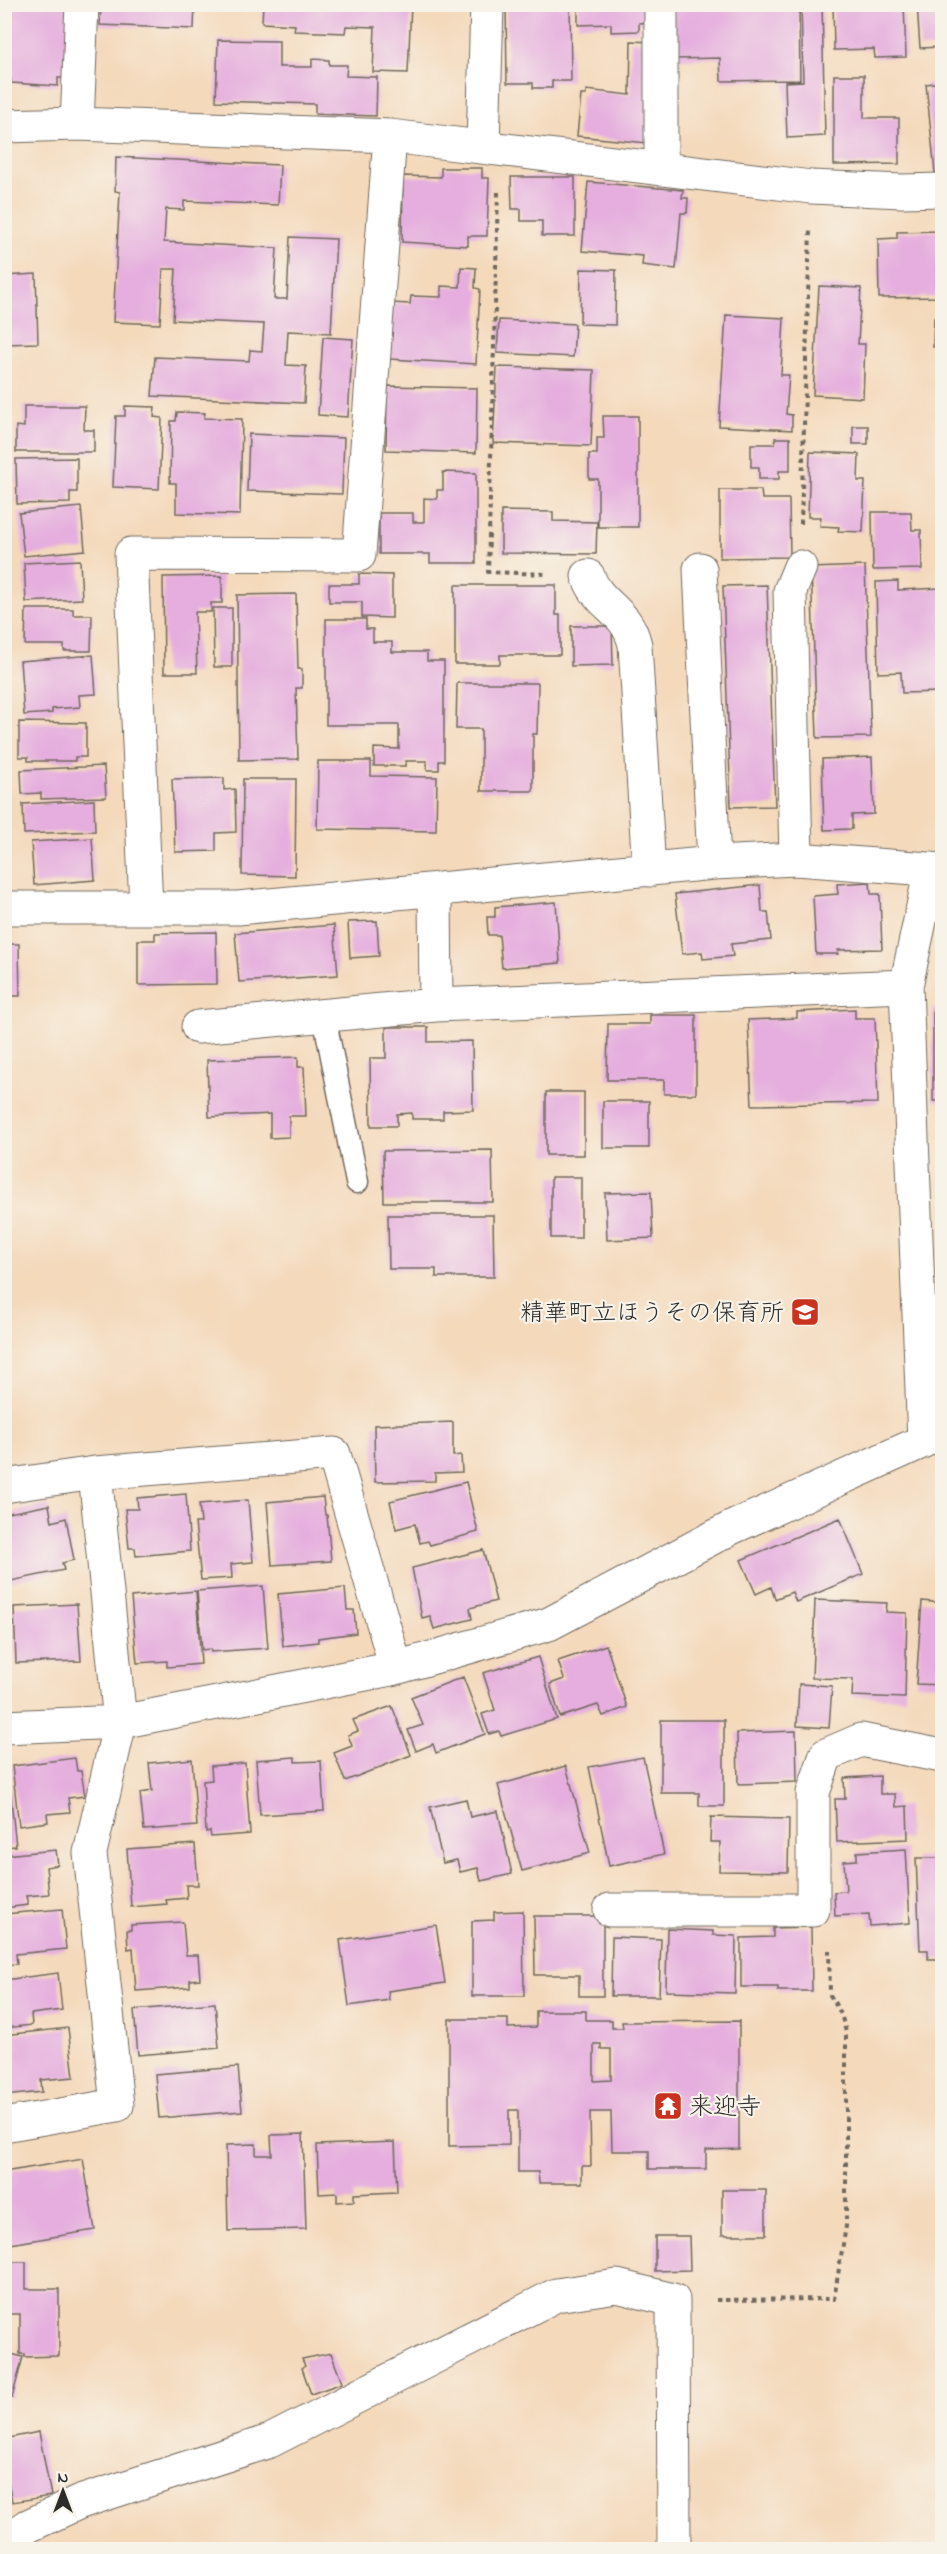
<svg xmlns="http://www.w3.org/2000/svg" width="947" height="2554" viewBox="0 0 947 2554" font-family="'Indie Flower','Klee One',sans-serif">
  <style>
    .building { fill: #e5aede; fill-rule: evenodd }
    .lines { fill: none; stroke-linecap: round; stroke-linejoin: round }
    .lane-casing { stroke: #71685d; stroke-width: 25 }
    .street-casing { stroke: #71685d; stroke-width: 35 }
    .path { stroke: #71685d; stroke-width: 4; stroke-dasharray: 4.5 4.5; stroke-linecap: butt }
    .lane { stroke: #fff; stroke-width: 22 }
    .street { stroke: #fff; stroke-width: 33 }
    .labels { text-anchor: middle; stroke-width: 4.5; stroke-linejoin: round; paint-order: stroke }
    .poi-label { font-size: 24px; fill: #2b2b2b; stroke: #f7f3e8; text-anchor: end }
  </style>
  <rect width="100%" height="100%" fill="#f7f3e8"/>
  <filter id="ink" filterUnits="userSpaceOnUse"><feTurbulence type="fractalNoise" baseFrequency=".0167" numOctaves="2"/><feDisplacementMap in="SourceGraphic" scale="12" xChannelSelector="R" yChannelSelector="G"/><feConvolveMatrix kernelMatrix="1 2 1 2 8 2 1 2 1" color-interpolation-filters="sRGB"/></filter>
  <filter id="wash" filterUnits="userSpaceOnUse"><feTurbulence type="fractalNoise" baseFrequency=".008" numOctaves="4" result="noise"/><feDisplacementMap in="SourceGraphic" scale="24" xChannelSelector="R" yChannelSelector="G"/><feGaussianBlur stdDeviation="1.35" result="paint"/><feColorMatrix in="noise" values="0 0 0 0 0 0 0 0 0 0 0 0 0 0 0 0 0 1.4 0 .05"/><feComposite in="paint" operator="in"/></filter>
  <g filter="url(#wash)">
    <rect width="100%" height="100%" fill="#f4d9bb"/>
    <g id="blocks">
      <path class="building" d="M4,4H72L68,78H58V86L11,83V79H4Z
        M101,4H195L194,29L100,25Z
        M263,4H411L408,73L373,72L375,27L346,26L345,33L294,31L295,25L262,23Z
        M506,4H570L571,81H552V88H533V83H507Z
        M578,4H652L653,22L639,23V31L611,32V24L578,25Z
        M673,4H799L800,80L721,81L720,58L674,59Z
        M801,4H822L825,136L787,138L785,82L803,81Z
        M833,4H904L906,57L875,58L874,49L834,50Z
        M917,4H942V47L920,48Z
        M218,40L279,41V67H312V59L329,60V65H347L346,76L377,77L376,116L315,114V104L216,101Z
        M631,41L651,42L647,143L577,136L581,95H586V90L630,95Z
        M834,75H864V118H899V164L834,165Z
        M942,82V172L935,173L926,84Z
        M116,157L280,165L278,205L184,201V210L166,209L164,242L277,248L274,299H287L290,237L336,239L331,333L288,331L286,365L306,366L304,403L152,396L155,357L249,361L250,350L262,351L264,324L173,320L176,269H163L160,324L113,322L120,192L115,191Z
        M441,168H482V178H489L487,236H468V246L402,242L403,176L441,177Z
        M511,177H575V236H542V221H521V209H512Z
        M588,182L683,190L682,198H688L687,213H681L676,269L642,265L643,256L582,251Z
        M942,231V297L879,298L878,239L897,238V232Z
        M461,267L476,268L475,288L480,289L476,364L390,359L392,303L410,304L411,296L441,297V286L460,287Z
        M581,269L616,270L615,325L580,324Z
        M36,274L38,343L4,344V276Z
        M819,286L861,288L858,344H865L863,398L813,395Z
        M726,315L784,318L781,375H789L786,414L792,415V430L719,426Z
        M934,318H942V347H933Z
        M499,320L575,324L573,357L497,353Z
        M323,337L353,339L348,417L318,415Z
        M497,367L594,370L591,446L493,443Z
        M387,386L477,388L476,453L386,450Z
        M24,406H85L84,430H94V452H16V426L24,427Z
        M125,406L155,407L154,417L162,418L159,489L113,487L116,416H125Z
        M177,412L205,413L204,418L242,419L240,515L176,513V483H170L171,421H176Z
        M603,416H638V527H598V479H589V454H597V438H604Z
        M853,426H868V444H853Z
        M249,434L344,438L342,494L247,491Z
        M775,438H790V471H779V479H759V467H751V444H775Z
        M810,452L859,454L858,481H865L863,532L838,531L839,527L820,526L821,517H808Z
        M77,458V492H70V503L17,504L16,459Z
        M443,472L476,473V563H430V554H379V513H413V522H424V498L437,499V490H443Z
        M720,490H761L762,499H789L790,557L720,558Z
        M81,507L85,550L24,556L19,513Z
        M501,511L553,512V521L597,522L596,554L501,553Z
        M872,512H911L912,530H921L922,569L873,570Z
        M80,560L82,599L26,602L24,563Z
        M865,566L871,737L817,738L811,568Z
        M359,574L392,575V618L362,617V602H329V584H359Z
        M222,576V603H211V612H195L197,673H164L163,577Z
        M898,581V590L942,588V692L902,693L901,672L878,673L876,582Z
        M455,585H556V615H560V655H500V664H455Z
        M767,585L775,806L731,807L723,586Z
        M296,594L298,669H302V688H296L298,759L239,760L237,595Z
        M213,608H232V667H214Z
        M26,609H73V615H92L91,651H64V645H25Z
        M326,619H366V629H373V642H392V652H427V661H444V761H439V770H427V761H406V766H374V748L399,749V725H326Z
        M571,626H612L613,665L571,666Z
        M93,655L96,694L79,695L80,707L52,709V713L24,715L20,661Z
        M457,683H538L537,734H533V791H481V729H456Z
        M19,722L86,723V757H75V761H28V757H19Z
        M872,757L874,814L852,815V829L824,830L822,759Z
        M318,761H371V776L437,777L436,831L317,829Z
        M104,766L106,797L41,799V793L22,794L21,770Z
        M224,778V790L235,789L236,832L216,833V851L175,852L172,779Z
        M243,779H296L295,876L242,875Z
        M94,800L95,831L24,834L23,804Z
        M92,838L95,880L34,885L31,842Z
        M870,882L871,894H880L882,949L838,950V954H816L813,896L838,894L837,884Z
        M760,885L762,912H768L771,940L731,944L733,956L703,959L702,952L682,954L675,894Z
        M556,902L560,963L502,968L499,935H488L487,917H495V907Z
        M377,921L379,956L350,958L348,922Z
        M334,925L338,975L239,982L235,933Z
        M216,932L217,984L138,985V940H155V933Z
        M4,944H19L20,996H4Z
        M855,1009V1018H875L878,1103L752,1105L748,1020L797,1018V1012Z
        M933,1009H942V1101H933Z
        M650,1015H696V1094H664V1080H607L608,1024H650Z
        M386,1027H428V1042L472,1041L473,1110L443,1111V1119H412V1113L397,1114V1126H371L370,1058H386Z
        M298,1057V1067H304L306,1116H289V1137L270,1138V1114L209,1117L207,1060Z
        M546,1092H584V1155H546Z
        M603,1101H649V1148H603Z
        M492,1150L493,1202H384L383,1151Z
        M551,1177H581V1238H551Z
        M651,1192L653,1238L607,1240L605,1193Z
        M388,1215H493L494,1277H436V1269H389Z
        M453,1422V1456L461,1455L462,1472L435,1473V1481L375,1482L374,1425Z
        M466,1482L478,1532L430,1545L428,1541L420,1543L415,1524L396,1529L390,1501Z
        M186,1494L190,1551L136,1556L135,1548H129L125,1509H138L137,1498Z
        M323,1497L325,1515H327L331,1561L272,1565L267,1502Z
        M248,1500L253,1562L231,1564L232,1578L201,1580L195,1523H201L199,1504Z
        M49,1505L52,1522L66,1518L74,1560L62,1563L64,1570L11,1581L4,1564V1514Z
        M840,1518L863,1574L796,1602L792,1592L775,1599L771,1587L756,1594L741,1560Z
        M483,1550L496,1601L470,1608L472,1619L434,1629L430,1616L422,1618L412,1568Z
        M263,1586L268,1648L211,1652L210,1649L202,1650L197,1591Z
        M345,1588L347,1610H354L356,1633L318,1638V1642L283,1646L278,1594Z
        M196,1591L201,1664L167,1667V1661L137,1663L131,1597Z
        M815,1600L887,1603L886,1612L907,1613L905,1698L852,1696L853,1679L812,1678Z
        M922,1601L942,1603V1685L916,1684Z
        M77,1604L81,1661L16,1663L14,1607Z
        M606,1645L627,1707L603,1716L598,1705L560,1717L550,1684L564,1679L558,1661Z
        M538,1657L557,1719L501,1736L499,1731L489,1734L482,1714L495,1710L483,1673Z
        M463,1677L485,1734L436,1753L433,1744L416,1751L408,1730L423,1725L411,1697Z
        M799,1684L832,1686L829,1728L797,1726Z
        M392,1706L411,1755L345,1781L334,1753L352,1746L348,1735L358,1731L353,1720Z
        M661,1720H724V1806H699V1793H661Z
        M796,1731L797,1782L738,1784L737,1733Z
        M295,1757V1762L321,1761L324,1811L260,1815L256,1760Z
        M643,1757L664,1854L609,1866L589,1767Z
        M75,1758L77,1771H81L85,1796L68,1798L70,1812L47,1814L48,1822L19,1826L12,1766Z
        M192,1759L197,1826L144,1830L140,1793L152,1791L149,1763Z
        M245,1763L250,1834L211,1837L210,1831L206,1832L203,1781L212,1780L211,1766Z
        M566,1766L590,1853L522,1871L498,1785Z
        M880,1776V1794H895L896,1807L907,1806L908,1839L837,1842L835,1799H845L844,1778Z
        M9,1781L16,1846L4,1847V1782Z
        M466,1799L470,1817L498,1811L512,1874L481,1881L478,1868L460,1872L457,1860L443,1863L430,1807Z
        M711,1817L789,1819L788,1872L719,1871L720,1842H710Z
        M195,1844L198,1885H186L187,1898L166,1900L167,1904L131,1907L127,1849Z
        M906,1849L910,1923L870,1926L869,1914L835,1916L834,1892L846,1891L844,1861L857,1860V1852Z
        M56,1850L58,1865L46,1867L49,1894L26,1896L28,1905L4,1908V1855Z
        M916,1858H942V1959H928V1950H920Z
        M62,1909L66,1949L16,1954L17,1964L4,1965V1914Z
        M523,1911L524,1996H472V1921L494,1920V1912Z
        M534,1916H603V1996H579V1975H535Z
        M183,1922L186,1955H198L200,1979L190,1980V1987L136,1991L133,1948L128,1949L127,1930H131V1925Z
        M436,1925L445,1983L388,1991L389,2000L349,2006L340,1940Z
        M811,1927L812,1991H778V1987H741V1938L773,1937V1928Z
        M667,1929L713,1931V1935L736,1936L735,1993L666,1991Z
        M612,1937L661,1939L659,1996H611Z
        M58,1973L62,2010L31,2014L32,2025L4,2028V1980Z
        M215,2003L219,2048L138,2055L134,2010Z
        M536,2011H586V2020H612V2028H623L622,2022L739,2021V2149L706,2150V2169H649V2151H612L611,2112H590L591,2166H582V2183H539L538,2172H518V2110H509V2145L449,2146V2019H508V2028L536,2027ZM594,2044H601V2049H611V2080L594,2081Z
        M68,2028L74,2077L41,2080L42,2092L4,2096V2035Z
        M238,2067L242,2111L159,2118L155,2074Z
        M303,2134L306,2229L228,2231L226,2145L256,2144V2155H272L271,2135Z
        M395,2142L397,2192L354,2194V2201L337,2202V2193L319,2194L317,2145Z
        M83,2159L95,2230L4,2245V2172Z
        M722,2190H766V2235H722Z
        M655,2236H689L690,2270L655,2271Z
        M4,2262H26V2289H59V2356L25,2357V2354H20V2314H4Z
        M4,2352L23,2357L12,2398L4,2396Z
        M331,2353L342,2383L311,2394L302,2368L305,2366L302,2359Z
        M39,2432L51,2496L12,2502L4,2460V2439Z"/>
    </g>
  </g>
  <g filter="url(#ink)">
    <use href="#blocks" fill-opacity="0" stroke="#71685d" stroke-width="1.5"/>
    <g class="lines">
      <g class="lane-casing">
        <path id="lane" d="M324,1016L357,1182"/>
      </g>
      <g class="street-casing">
        <path id="street" d="M661,4V169
          M77,124L82,4
          M4,126L77,124L390,136L811,187L902,191L942,190
          M483,146L487,4
          M700,569L714,863
          M588,576C599,607 627,609 635,645L649,870
          M796,859L790,591L800,567
          M435,891L436,1005
          M4,908H238L714,863L796,859L942,870
          M146,908L131,554L359,555L390,136
          M198,1027L436,1005L906,986
          M4,1486L95,1473L334,1454L396,1668
          M4,1727L120,1722L396,1668L549,1624L731,1528L924,1441L906,986L931,869
          M610,1910H813V1793L826,1755L861,1740L942,1756
          M4,2125L117,2105L90,1853L120,1722L95,1473
          M4,2542L28,2526L80,2502L270,2441L556,2295L617,2286L673,2300L674,2550"/>
      </g>
      <path class="path" d="M498,192L488,572L547,574
        M801,524L810,229
        M716,2300L834,2299L846,2226V2032L841,2014L830,1995L829,1950"/>
      <use href="#lane" class="lane"/>
      <use href="#street" class="street"/>
    </g>
  </g>
  <defs>
    <g id="school-square" transform="scale(1.5)"><rect x="-9" y="-9" width="18" height="18" rx="4" fill="#c8321e" stroke="#f7f3e8"/><path d="M0-5L7-2L0 1L-7-2ZM-4 1L0 2.5L4 1V4Q0 6-4 4Z" fill="#fff"/></g>
    <g id="temple-square" transform="scale(1.5)"><rect x="-9" y="-9" width="18" height="18" rx="4" fill="#c8321e" stroke="#f7f3e8"/><path d="M0-6L5-2H3V0L6.5 2.5H4V6H1.5V3h-3V6H-4V2.5H-6.5L-3 0V-2H-5Z" fill="#fff"/></g>
  </defs>
  <g fill-rule="evenodd">
    <use href="#school-square" x="805" y="1312"/>
    <use href="#temple-square" x="668" y="2106"/>
  </g>
  <g class="labels">
    <g class="poi-label">
      <text x="784" y="1320">精華町立ほうその保育所</text>
      <text x="689" y="2114" text-anchor="start">来迎寺</text>
    </g>
  </g>
  <rect width="947" height="2554" fill="none" stroke="#f7f3e8" stroke-width="24"/>
  <g transform="translate(63 2491)" stroke="#f7f3e8" stroke-width="4.5" paint-order="stroke">
  <path d="M0-4.5L10 22L0 15L-10 22Z" fill="#2b2b2b"/>
  <text y="-9" font-size="16" font-weight="bold" text-anchor="middle" fill="#2b2b2b">N</text>
  </g>
</svg>
